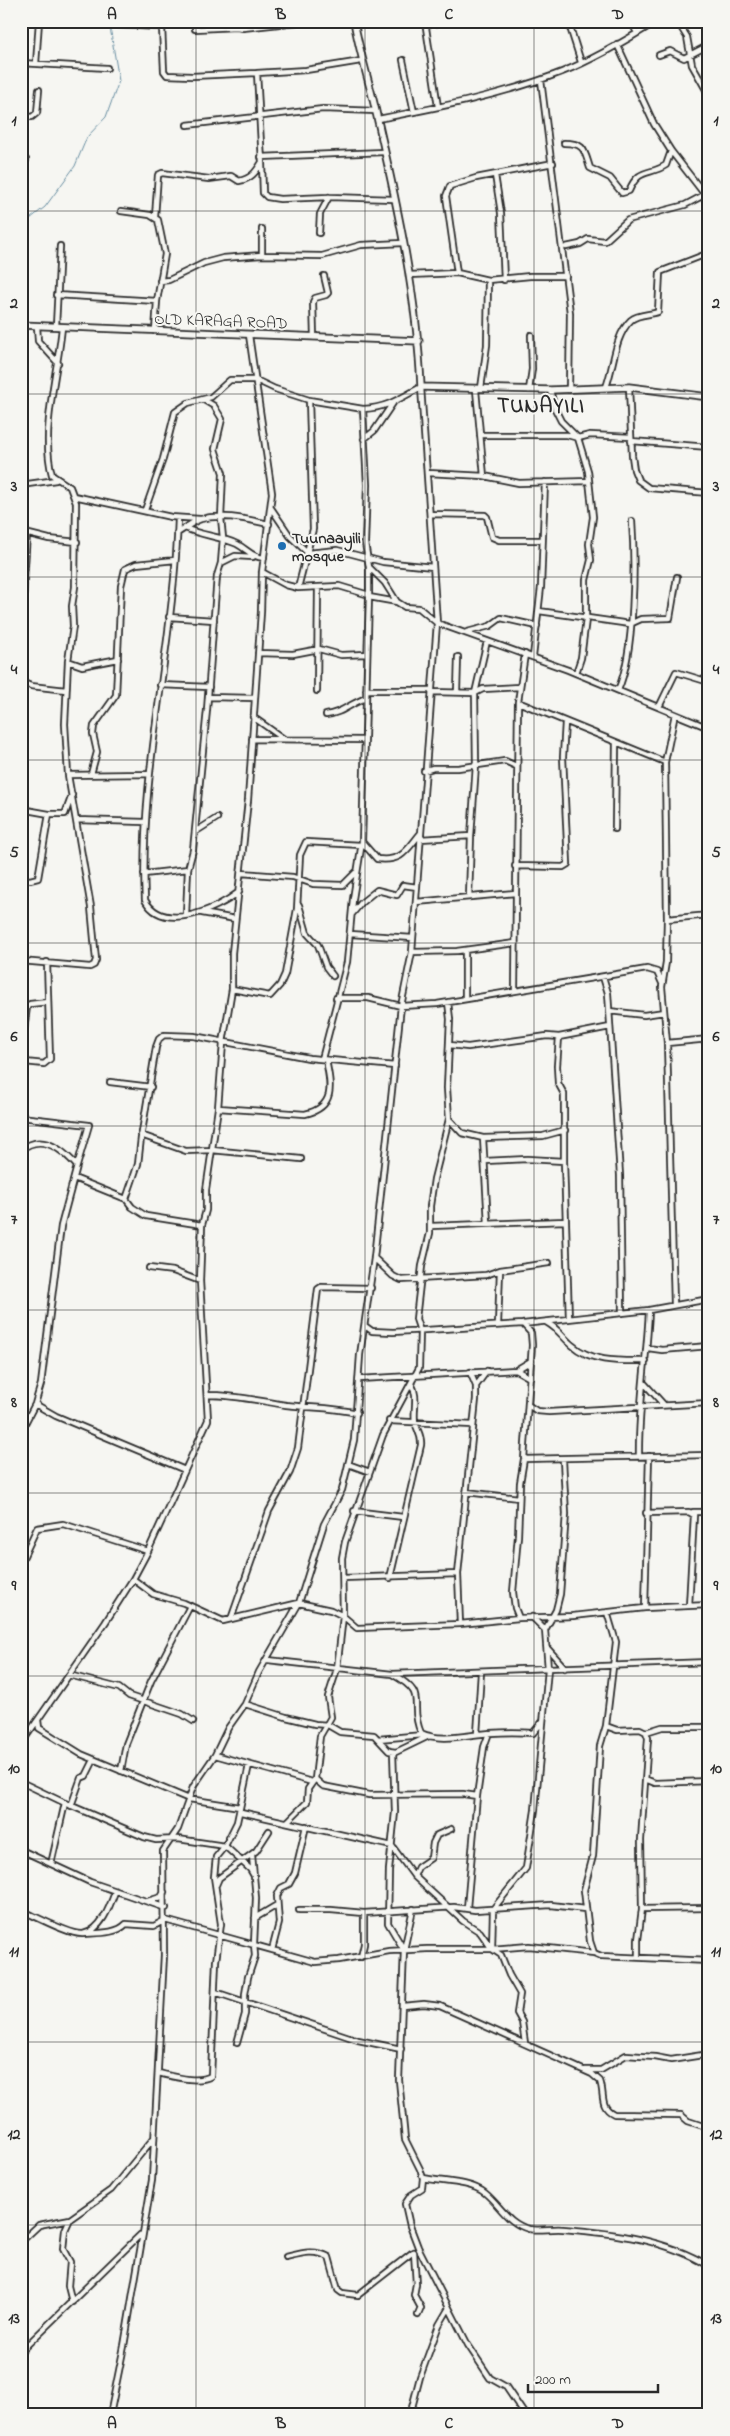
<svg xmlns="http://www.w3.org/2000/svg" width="730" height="2436" viewBox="0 0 730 2436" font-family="'Indie Flower',sans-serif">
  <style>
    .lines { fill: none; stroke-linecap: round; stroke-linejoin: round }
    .stream { stroke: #678da1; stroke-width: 1 }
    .street-casing { stroke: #2b2b2b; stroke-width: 8 }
    .secondary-casing { stroke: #2b2b2b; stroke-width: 9 }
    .street { stroke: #f6f6f2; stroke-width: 4.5 }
    .secondary { stroke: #f6f6f2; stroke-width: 5.5 }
    .grid { fill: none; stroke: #2b2b2b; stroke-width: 1; stroke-opacity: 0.55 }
    .poi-dot { fill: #1f6fb2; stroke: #f6f6f2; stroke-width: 2 }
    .labels { text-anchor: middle; stroke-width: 4; stroke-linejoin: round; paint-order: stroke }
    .street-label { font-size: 16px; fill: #2b2b2b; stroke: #f6f6f2 }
    .poi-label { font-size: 16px; font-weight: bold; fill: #2b2b2b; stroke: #f6f6f2; text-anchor: start }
    .district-label { font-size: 21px; font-weight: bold; letter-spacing: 1px; fill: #2b2b2b; stroke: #f6f6f2 }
    .neatline { fill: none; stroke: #2b2b2b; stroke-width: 2 }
    .grid-label { font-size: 16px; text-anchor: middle; font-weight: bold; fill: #2b2b2b }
  </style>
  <rect width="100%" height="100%" fill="#f6f6f2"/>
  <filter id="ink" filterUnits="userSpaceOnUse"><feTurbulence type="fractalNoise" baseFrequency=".02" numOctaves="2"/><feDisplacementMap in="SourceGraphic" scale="10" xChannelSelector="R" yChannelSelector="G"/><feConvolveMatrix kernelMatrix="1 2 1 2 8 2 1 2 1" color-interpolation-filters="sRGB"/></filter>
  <g filter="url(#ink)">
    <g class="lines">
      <path class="stream" d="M21,226L45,207L75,166L87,137L106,117L119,81L109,21"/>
      <g class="street-casing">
        <path id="street" d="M95,21L104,22
          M235,21L236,27L243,28L307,21
          M425,21L438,107
          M568,21L581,62
          M631,21L637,33
          M677,21L687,37L692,65L709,95
          M117,25L162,27L171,21
          M425,25L452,21
          M162,27L164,71L167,75L192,76L257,73
          M195,29L236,27
          M617,44L654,124L671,151L709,200
          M659,55L670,51L684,58L709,45
          M403,60L414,112
          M21,63L107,68
          M36,64L39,21
          M541,80L570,313L569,390
          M21,116L32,117L37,113L39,90
          M378,119C440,107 503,95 562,72C595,59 627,40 657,21
          M187,125L323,109L376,111
          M564,143C585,143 584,150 590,168L610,178L622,193L629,191C639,167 649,176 666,165L671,151
          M261,157L384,152
          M21,159L26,160
          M262,163L263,193L267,197L280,199L329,197L394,199
          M495,175L501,213L504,280
          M121,211L150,215L158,220L165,254L157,301L155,331
          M155,217L158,175L162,173L209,179L231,176L239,181C251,179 256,172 262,162L257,73L306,70L361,61
          M262,229V255
          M319,233L320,214L329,197
          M566,247L580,244L588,239L605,241L628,220L685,205L704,195
          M457,273L488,280
          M409,275L457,273L446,196L450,186L476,178L553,163
          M160,281L169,280L204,263L223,258L262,255L322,256L361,245L403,243
          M56,295L157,301
          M37,326L38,341L58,363
          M56,326L60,246
          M314,337L313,302L315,298L326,295L328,293L324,276
          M606,387C614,367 614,336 631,320C638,314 650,315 658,312L660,272L709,253
          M629,387L632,456L634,470L638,480L649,488L709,493
          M529,390L532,369L531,335
          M550,390L555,409L561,421L578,438L588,471L593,517L589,544L591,560L586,580V619L581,658L576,673
          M480,435H567L578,438L590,435L631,437
          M364,439L374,431L393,403
          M631,441L709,447
          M428,473L484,476L519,483L589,481
          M484,476L476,390L481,388L487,345L488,280L530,276H566
          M21,485L56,480
          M74,496L171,517L200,519
          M271,508L290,536L308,553L337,550L383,562L433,567
          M145,510L163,459L175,412L188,403L211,397L230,380H256L275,389L309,400L363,409L367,485L365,543L369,567V597L362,842L353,899L347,962L322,1059
          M431,514L485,515L487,517L492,537L499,540H542
          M178,518C174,646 139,771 145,900C163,933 216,910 239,892
          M185,528C202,536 220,536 237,544C248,550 252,557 264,558
          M21,532L49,539L77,542
          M177,533C185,529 193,521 201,519C222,513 249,520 269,524
          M221,563L235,556L253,557
          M369,567L385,583L397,602
          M262,572L286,585L298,588L339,586L369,595
          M298,588L313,529L309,400
          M369,597L397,602L405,607L419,608L437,623L568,670L709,728
          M539,611L630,624L641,619L670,618L677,577
          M169,617L214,620
          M467,632L490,626L501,618L537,626
          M21,633L27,533
          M258,653L293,654L319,649L341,655L367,654
          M533,657L541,587L545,482
          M68,661L82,666L118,659
          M21,682L31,686L66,690
          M160,685L209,687
          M366,690H431
          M618,690C635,653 635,562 632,521
          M317,691L318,588
          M431,692L475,693L483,689L519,687
          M457,692L458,657
          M208,697L255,698
          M518,702L665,762
          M659,707L676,672L709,682
          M326,715C343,713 349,704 366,698
          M253,717L284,739
          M252,739L364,740
          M424,771L433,768H458L505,761L516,766
          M91,774L97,752L93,734L94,726L116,695L121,586L125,569L136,564L175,560
          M68,775L148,774
          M21,809L49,814
          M76,820L145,822
          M615,829L616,743
          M195,832L217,818
          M420,839L471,836L476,765L475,693L487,641
          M362,842L377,859C402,862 406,851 420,834
          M515,866L563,867L568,864L563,757L565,722
          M241,873L293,877L313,884L343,885L355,873
          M144,874L188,869L193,850L207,710L217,576L221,563L223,538L221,518L223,473L215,449L222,419L214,406L204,400
          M21,879L30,880L38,878L49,814H65L72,795
          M469,897L471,836
          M416,902L515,893
          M299,905L307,933L318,945L326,967L333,976
          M202,913L235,919
          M352,914L362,902L377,890L397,895L403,885L417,887
          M186,915L188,869
          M667,919L709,915
          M350,934L413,938
          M465,950V999
          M412,952L457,951L515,943
          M21,961L90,967L94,965L96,960L91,907L68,775L65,724L68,661L73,626L72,606L75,587L76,503L70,487L52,475C40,431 58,372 62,327
          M603,977L608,993L620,1175L622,1312
          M232,989L270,996L280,985L285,974L297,909L300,855L306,842L361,845
          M515,991L518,702L525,654
          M336,998H368L401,1006L437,1004L647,969L657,972L662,983
          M448,1002L450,1019L447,1088L449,1119
          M609,1011L644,1015L664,1012
          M23,1037L27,1007L30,1004L48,1002
          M667,1043L709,1039
          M449,1045L468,1047L547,1036L559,1037L610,1027
          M25,1062L44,1064L50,1059L47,962
          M110,1082L151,1087
          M218,1108L305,1114C336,1107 331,1085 326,1060
          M21,1117L89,1125L77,1166
          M141,1135L186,1151L212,1150L301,1159
          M21,1150C42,1132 63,1150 77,1166L61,1226L41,1384L35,1404L21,1431
          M485,1161L527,1159L564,1161V1094L558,1083L557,1066L559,1037
          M564,1161L569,1319
          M74,1178L126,1199L132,1207L146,1216L202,1225
          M126,1199L138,1164L141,1138L156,1047L159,1039L164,1035L194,1036L309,1058L395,1066
          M488,1223L483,1138L543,1136L565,1130
          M431,1226L566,1221
          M374,1258L393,1276L401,1280L486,1275L500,1270
          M149,1268L173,1271L200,1281
          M674,1304L667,1043L662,987L666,962L667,919L665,762L675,714
          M546,1322C560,1330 561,1336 572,1345C592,1363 621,1361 646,1361
          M498,1325L500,1270L549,1263
          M365,1326L372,1331L393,1332L523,1324L649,1310L709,1299
          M648,1348L662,1350L709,1346
          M516,1370L530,1378
          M359,1379L516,1370L531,1361
          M644,1383L664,1405
          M476,1386L487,1371
          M208,1395C235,1395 260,1401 286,1405C310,1408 333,1407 357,1413
          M35,1404L56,1416L185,1470
          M528,1405L537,1411L549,1412L709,1403
          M389,1421L473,1425
          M639,1456C638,1407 647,1359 649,1310
          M524,1459L709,1455
          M348,1464L370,1472
          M466,1492L519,1498
          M354,1511L403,1517
          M693,1512H709
          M646,1513L689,1512L694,1515L689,1606
          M21,1562L37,1528L63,1524L148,1551
          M343,1578L458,1574
          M390,1578L421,1445C422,1435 417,1431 415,1422C413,1408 419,1397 411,1383
          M133,1579L153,1594L184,1603L223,1621L299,1603L331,1610L343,1616L357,1628L460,1624L519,1618L573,1616L645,1608L709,1605
          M645,1608L649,1456
          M607,1612L616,1642L606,1726L600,1746L593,1856L584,1890L590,1941L594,1953L601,1956L709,1961
          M519,1618L515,1608L513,1592L518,1536L520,1483L524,1459L532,1345L531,1333L523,1324
          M231,1619L269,1511L290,1472L298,1448L318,1289L321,1287L371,1288
          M460,1624L458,1574L476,1399V1386L470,1372
          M545,1630L556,1610L560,1594L566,1514L563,1460
          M548,1649L565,1668
          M268,1660L392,1674L709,1662
          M392,1674C431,1696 407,1701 421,1733C441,1743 470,1734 491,1733C505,1732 519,1732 533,1733
          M69,1675L119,1688L129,1696L182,1714L193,1721
          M245,1704L286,1717L315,1724L328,1725L340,1732L374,1735L389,1751L396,1752L429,1736
          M38,1720L39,1728L81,1754L189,1799L240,1807
          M606,1726L617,1730L640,1729L646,1732L648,1738L641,1840L642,1909L638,1940V1957
          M646,1732L662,1727H709
          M533,1733L543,1721
          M477,1734L481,1672
          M378,1739L423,1735
          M21,1744L105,1623L133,1579L148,1551L208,1420L200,1281L202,1225L206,1210V1190L218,1108L223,1043L232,989V953L248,800L261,612L262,572L272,493L249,335
          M393,1752L395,1812L389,1870L388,1923L404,1950
          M215,1755L312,1782
          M121,1771L126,1744L151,1681L190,1606
          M315,1779L323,1786L369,1795L463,1794L477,1796
          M645,1779L655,1783L709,1781
          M21,1782L65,1803L144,1837L156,1840L178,1839L225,1846L250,1869L254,1876
          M71,1806L81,1778L86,1776L94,1760
          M241,1812L392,1846L414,1876L463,1921L480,1932L492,1949L501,1955L509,1975L520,1994L517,2013L522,2022L525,2043
          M287,1822L307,1802L308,1789L315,1779L320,1736L331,1717L328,1697L337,1669L343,1616L342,1558L345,1542L383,1435L419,1368L420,1331L416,1319L422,1266L430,1233V1206L434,1179L449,1119L462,1133L483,1138
          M21,1850L90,1882L166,1908
          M51,1864L65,1803
          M414,1876L418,1867L431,1858L433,1843L437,1835L451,1829
          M216,1885L219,1878L256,1851L269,1831
          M148,1901L161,1897L164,1892
          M467,1908L477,1796L484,1747L489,1733
          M413,1909L404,1950L399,2080L405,2139L420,2169L423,2178L422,2188L411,2195L405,2204L410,2226L418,2247L468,2345L490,2378L506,2387L525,2415
          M642,1909L709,1908
          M21,1910C35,1916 70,1935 83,1934C101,1931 110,1906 115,1892
          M299,1910H331L364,1913L454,1907L475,1910L551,1905L585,1909
          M255,1918L277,1905
          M84,1934C97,1933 117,1934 126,1924L154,1926L165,1920L315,1962L339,1960L389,1951L427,1949H492L529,1946L594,1953
          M492,1949L493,1909L526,1868L535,1810L548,1669L545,1630L532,1617
          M272,1950L279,1923L277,1896L281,1888L289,1884L295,1873L306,1826
          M361,1957L364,1944V1913
          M215,1992L358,2040L401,2049
          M403,2006L424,2004L440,2006L592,2074L600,2081C605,2095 599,2107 614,2114L681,2115L688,2121L709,2128
          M237,2043L245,2014V1994L248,1977L255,1956L254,1944L256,1898L252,1855
          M585,2070H601L626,2055L655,2057L671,2060L709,2054
          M158,2073C172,2076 198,2084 211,2076L216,1961L221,1924L214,1877L216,1857L225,1846L237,1822L249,1765
          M707,2155L709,2152
          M423,2178C441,2182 470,2181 485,2193C500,2205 508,2224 529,2229C539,2231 552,2228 563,2229C613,2233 665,2239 709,2266
          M21,2238H25L39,2225L70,2219
          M414,2252L416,2284L414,2295L421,2308L418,2315
          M286,2257C302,2253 314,2249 329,2257L338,2290L342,2293L358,2295L413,2252
          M72,2302L68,2286L70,2262L63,2249L65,2230L70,2219L111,2190L153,2139
          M21,2351L140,2235
          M110,2415L124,2346L152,2180L164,1955L163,1851L178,1829L193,1787L215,1755L228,1728L245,1704L259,1672L299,1603L324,1524L342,1490L354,1440L360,1355L374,1258L401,1006L412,952L437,623L421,387C401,398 387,408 363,409
          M410,2415L420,2377L439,2325L449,2308"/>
      </g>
      <g class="secondary-casing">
        <path id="secondary" d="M354,21C360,55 371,87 378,121C398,209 417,297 421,387L550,390L629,387L709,397
          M21,325L419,341"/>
      </g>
      <use href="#street" class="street"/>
      <use href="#secondary" class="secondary"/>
    </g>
  </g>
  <path class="grid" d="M196,21V2415M365,21V2415M534,21V2415M21,211H709M21,394H709M21,577H709M21,760H709M21,943H709M21,1126H709M21,1310H709M21,1493H709M21,1676H709M21,1859H709M21,2042H709M21,2225H709"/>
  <circle class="poi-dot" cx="282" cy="546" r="5"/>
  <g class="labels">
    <g class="street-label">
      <text transform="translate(221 320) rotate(2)" y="6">OLD KARAGA ROAD</text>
    </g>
    <g class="poi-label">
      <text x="292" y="543">Tuunaayili<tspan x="292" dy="18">mosque</tspan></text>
    </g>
    <g class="district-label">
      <text x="541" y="412">TUNAYILI</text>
    </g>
  </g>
  <rect width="730" height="2436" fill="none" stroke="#f6f6f2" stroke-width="55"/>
  <path d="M528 2384v8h130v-8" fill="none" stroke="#2b2b2b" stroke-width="2.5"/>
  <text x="535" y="2384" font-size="15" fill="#2b2b2b" stroke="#f6f6f2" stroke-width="4" paint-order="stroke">200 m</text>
  <rect x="28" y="28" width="674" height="2380" class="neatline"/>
  <g class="grid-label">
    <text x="112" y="19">A</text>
    <text x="281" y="19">B</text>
    <text x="449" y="19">C</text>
    <text x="618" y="19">D</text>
    <text x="14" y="125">1</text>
    <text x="716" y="125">1</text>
    <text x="14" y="308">2</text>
    <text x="716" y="308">2</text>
    <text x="14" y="491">3</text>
    <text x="716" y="491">3</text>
    <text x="14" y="674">4</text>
    <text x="716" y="674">4</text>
    <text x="14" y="857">5</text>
    <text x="716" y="857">5</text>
    <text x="14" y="1041">6</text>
    <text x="716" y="1041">6</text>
    <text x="14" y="1224">7</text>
    <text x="716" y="1224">7</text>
    <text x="14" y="1407">8</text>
    <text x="716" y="1407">8</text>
    <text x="14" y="1590">9</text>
    <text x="716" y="1590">9</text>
    <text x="14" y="1773">10</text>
    <text x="716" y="1773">10</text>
    <text x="14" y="1956">11</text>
    <text x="716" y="1956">11</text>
    <text x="14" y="2139">12</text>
    <text x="716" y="2139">12</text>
    <text x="14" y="2323">13</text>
    <text x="716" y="2323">13</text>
    <text x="112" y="2428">A</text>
    <text x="281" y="2428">B</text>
    <text x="449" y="2428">C</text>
    <text x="618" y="2428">D</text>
  </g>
</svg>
